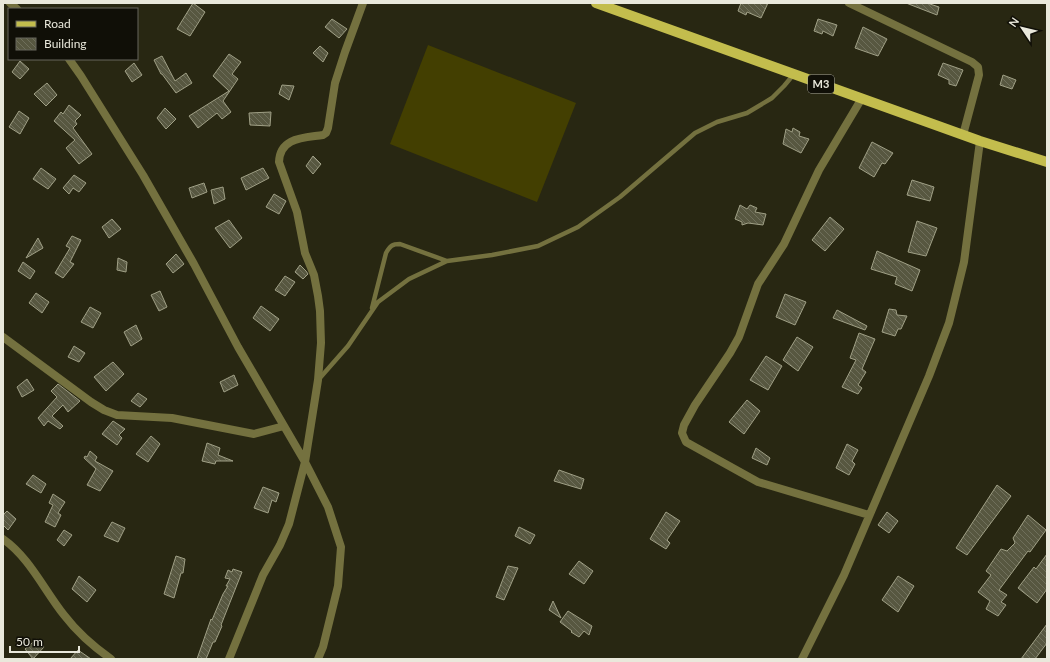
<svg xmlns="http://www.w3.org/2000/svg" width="1050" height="662" viewBox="0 0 1050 662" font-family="Lato,sans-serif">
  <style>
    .grass { fill: #433f01 }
    .building { fill: url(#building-back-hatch); stroke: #a0a086 }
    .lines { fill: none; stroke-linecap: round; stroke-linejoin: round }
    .service { stroke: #74713f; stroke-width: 4.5 }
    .minor { stroke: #74713f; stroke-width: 8 }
    .primary { stroke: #c3bd4d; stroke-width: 10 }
    .labels { text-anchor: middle; stroke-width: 3; stroke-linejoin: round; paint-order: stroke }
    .shield { fill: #100f07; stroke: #a8a79b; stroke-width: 1 }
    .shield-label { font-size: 11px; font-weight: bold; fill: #e9e8db }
  </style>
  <defs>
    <pattern id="building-back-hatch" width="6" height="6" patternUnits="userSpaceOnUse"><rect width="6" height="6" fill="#575740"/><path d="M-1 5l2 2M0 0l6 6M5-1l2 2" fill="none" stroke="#6f6f5b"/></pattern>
  </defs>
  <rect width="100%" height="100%" fill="#282712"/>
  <path class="grass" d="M428,45L576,103L537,202L390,144Z"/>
  <path class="building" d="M193,3L205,12L190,36L177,29Z
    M741,3H768L761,18L747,12L746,15L738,11Z
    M906,3H927L939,7L937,15Z
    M332,19L347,29L339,38L325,27Z
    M818,19L837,25L833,36L823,31L822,34L814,31Z
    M863,27L887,39L878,56L855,48Z
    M320,46L328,53L323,62L313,53Z
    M229,54L241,62L232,74L238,79L223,101L231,112L222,119L217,113L198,128L189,116L229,91L213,76Z
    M162,56L175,81L186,73L192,83L176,93L162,74H161L154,60Z
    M20,61L29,69L20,79L12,72Z
    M134,63L142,75L132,82L125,71Z
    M943,63L963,70L956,86L949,84V80L938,75Z
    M1003,75L1016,80L1012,89L1000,85Z
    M47,83L57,95L46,106L34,94Z
    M282,85L294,86L289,100L279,94Z
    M69,105L81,115L75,121L77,124L73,128L92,154L79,164L66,148L75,140L54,121L61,112L63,114Z
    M165,108L176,119L166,129L157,118Z
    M19,111L29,118L20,134L9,127Z
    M271,112L270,126L250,125L249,113Z
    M793,128L800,132L799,136L809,139L801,153L783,144L786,129L792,132Z
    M872,142L893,153L885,164L882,163L874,177L859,168Z
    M313,156L321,164L313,174L306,166Z
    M41,168L56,179L48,189L33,179Z
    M263,168L269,178L246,190L241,178Z
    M74,175L86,183L79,192L73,188L69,194L63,188Z
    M912,180L934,187L930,201L907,195Z
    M204,183L207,192L192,198L189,188Z
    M223,187L225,199L214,204L211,190Z
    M274,194L286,201L279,214L266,207Z
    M740,205L747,209L750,205L757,208L755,212L766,214L763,225L748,223L742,225V222L735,219Z
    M830,217L844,229L825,251L812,240Z
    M112,219L121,229L109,238L102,227Z
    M229,220L242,238L230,248L215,228Z
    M917,221L937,228L926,256L908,252Z
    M72,236L81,240L70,262L74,264L63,278L55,273L70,248L66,246Z
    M38,238L43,248L26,258Z
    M877,251L920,270L912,291L895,284L897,277L871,269Z
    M176,254L184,264L173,273L166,264Z
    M118,258L127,262L126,272L117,270Z
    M23,262L35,271L30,279L18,271Z
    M300,265L306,271L308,274L303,279L295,272Z
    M285,276L295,282L285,296L275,290Z
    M160,291L167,307L159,311L151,295Z
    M36,293L49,302L42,313L29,303Z
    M785,294L806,302L795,325L776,317Z
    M261,306L279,319L270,331L253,318Z
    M90,307L101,313L93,328L81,322Z
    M889,309L896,310L897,315L907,316L901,329H898L895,336L882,332Z
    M837,310L867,326L865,330L833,318Z
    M136,325L142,339L131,346L124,332Z
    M859,333L875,339L862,369L866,372L858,385L862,388L858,394L842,387L856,360L850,358Z
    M797,337L813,347L798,371L783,360Z
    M74,346L85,353L79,362L68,357Z
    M766,356L782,366L768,390L750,380Z
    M113,362L124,374L106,391L94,377Z
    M234,375L238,385L224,392L220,382Z
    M27,379L34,390L22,397L17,387Z
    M58,384L80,401L68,412L63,405L52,416L63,426L60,429L48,421L44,426L38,418L57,397L51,391Z
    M138,393L147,399L140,407L131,401Z
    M747,400L760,411L744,434L729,422Z
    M113,421L125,429L119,435L122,438L117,445L102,434Z
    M151,436L160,444L148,462L136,454Z
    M207,443L220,448L218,455L233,461H216L215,464L202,461Z
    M847,444L858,450L852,461L855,464L849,475L836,468Z
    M756,448L770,458L767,465L752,458Z
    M90,451L97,457L95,461L113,471L100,491L87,485L96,469L84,458L85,456L87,457Z
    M559,470L584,479L581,489L554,481Z
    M33,475L46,484L41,493L26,484Z
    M997,485L1011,496L967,555L956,548Z
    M263,487L279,493L276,502L272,500L268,513L254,508Z
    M53,494L65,502L58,513L61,515L55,527L45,522L53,505L49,503Z
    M7,511L16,519L8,530L3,525V515Z
    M666,512L680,521L667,540L670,543L666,549L650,539Z
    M887,512L898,521L889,533L878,525Z
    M1028,515L1046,530L1030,552L1028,551L999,590L1007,595L1001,602L1006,605L998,616L986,609L990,601L978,592L991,575L986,571L1001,549L1007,551L1015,543L1013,538Z
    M112,522L125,528L118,542L104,536Z
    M519,527L535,535L530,544L515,536Z
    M64,530L72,535L64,546L57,540Z
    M1047,554V589L1037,603L1018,588L1034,567L1036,569Z
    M176,556L185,559L183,573H181L174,598L164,594Z
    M579,561L593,571L584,584L569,574Z
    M508,566L518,568L504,600L496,597Z
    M233,569L242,572L221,625L222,626L215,642H213L206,659H197L211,619L212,620L223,594L228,586H226L230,579L225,578L228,570L232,572Z
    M79,576L96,590L87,602L72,589Z
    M898,576L914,586L898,612L882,600Z
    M553,601L561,618L549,610Z
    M568,611L592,626L589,635L584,631L579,637L571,632L572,631L560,622Z
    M1047,624V643L1035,659H1021Z
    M37,639L44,647L33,659L25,649Z
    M78,650L91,659H70Z"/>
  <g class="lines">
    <path class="service" d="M372,308L386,253C390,246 392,244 400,244L447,261
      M319,379L348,346L378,302L409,279L447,261L492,255L538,246L578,227L620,197L695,133L717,122L747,113L772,98L784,86L794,74"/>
    <path class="minor" d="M10,3L17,9
      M849,3L972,62L978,67L979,75L963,135
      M69,59L81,76L143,175L194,264L238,347L305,462L328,507L341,547L338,586L323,647L318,659
      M862,98L819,170L784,244L758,284L739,337L730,353L695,405L684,425L682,433L686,442L758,482L869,515
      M3,337L91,402L104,410L117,415L172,418L254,434L284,426
      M3,539C30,558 44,590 64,615C77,632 94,647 111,659
      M229,659L263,575L280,545L289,524L305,462L318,380L321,343L320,311L318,296L314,275L305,253L297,212L279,162C280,137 304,138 323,135L326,133L328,128L335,83L345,52L363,3
      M802,659L844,575L929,376L949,323L964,262L980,141"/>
    <path class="primary" d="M596,3L980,141L1047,162"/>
  </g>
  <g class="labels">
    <rect class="shield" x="808" y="75" width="26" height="18" rx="3"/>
    <g class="shield-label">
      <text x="821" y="88">M3</text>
    </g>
  </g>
  <rect width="1050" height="662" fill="none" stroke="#e9e8db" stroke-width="8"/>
  <rect x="8" y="8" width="130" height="52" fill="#100f07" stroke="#67665c"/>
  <rect x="16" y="21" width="20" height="6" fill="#c3bd4d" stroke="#67665c"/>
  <text x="44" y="28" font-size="12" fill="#e9e8db">Road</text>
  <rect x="16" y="38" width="20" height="12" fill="url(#building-back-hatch)" stroke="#67665c"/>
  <text x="44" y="48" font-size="12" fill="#e9e8db">Building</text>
  <g transform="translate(1022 28) rotate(305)" stroke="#100f07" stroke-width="3" paint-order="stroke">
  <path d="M0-3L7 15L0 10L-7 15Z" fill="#e9e8db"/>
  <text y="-6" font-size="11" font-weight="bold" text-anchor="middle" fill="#e9e8db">N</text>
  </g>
  <path d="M10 646v6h69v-6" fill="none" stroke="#e9e8db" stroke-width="2"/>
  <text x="16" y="646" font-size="12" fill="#e9e8db" stroke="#100f07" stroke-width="3" paint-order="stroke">50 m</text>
</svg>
